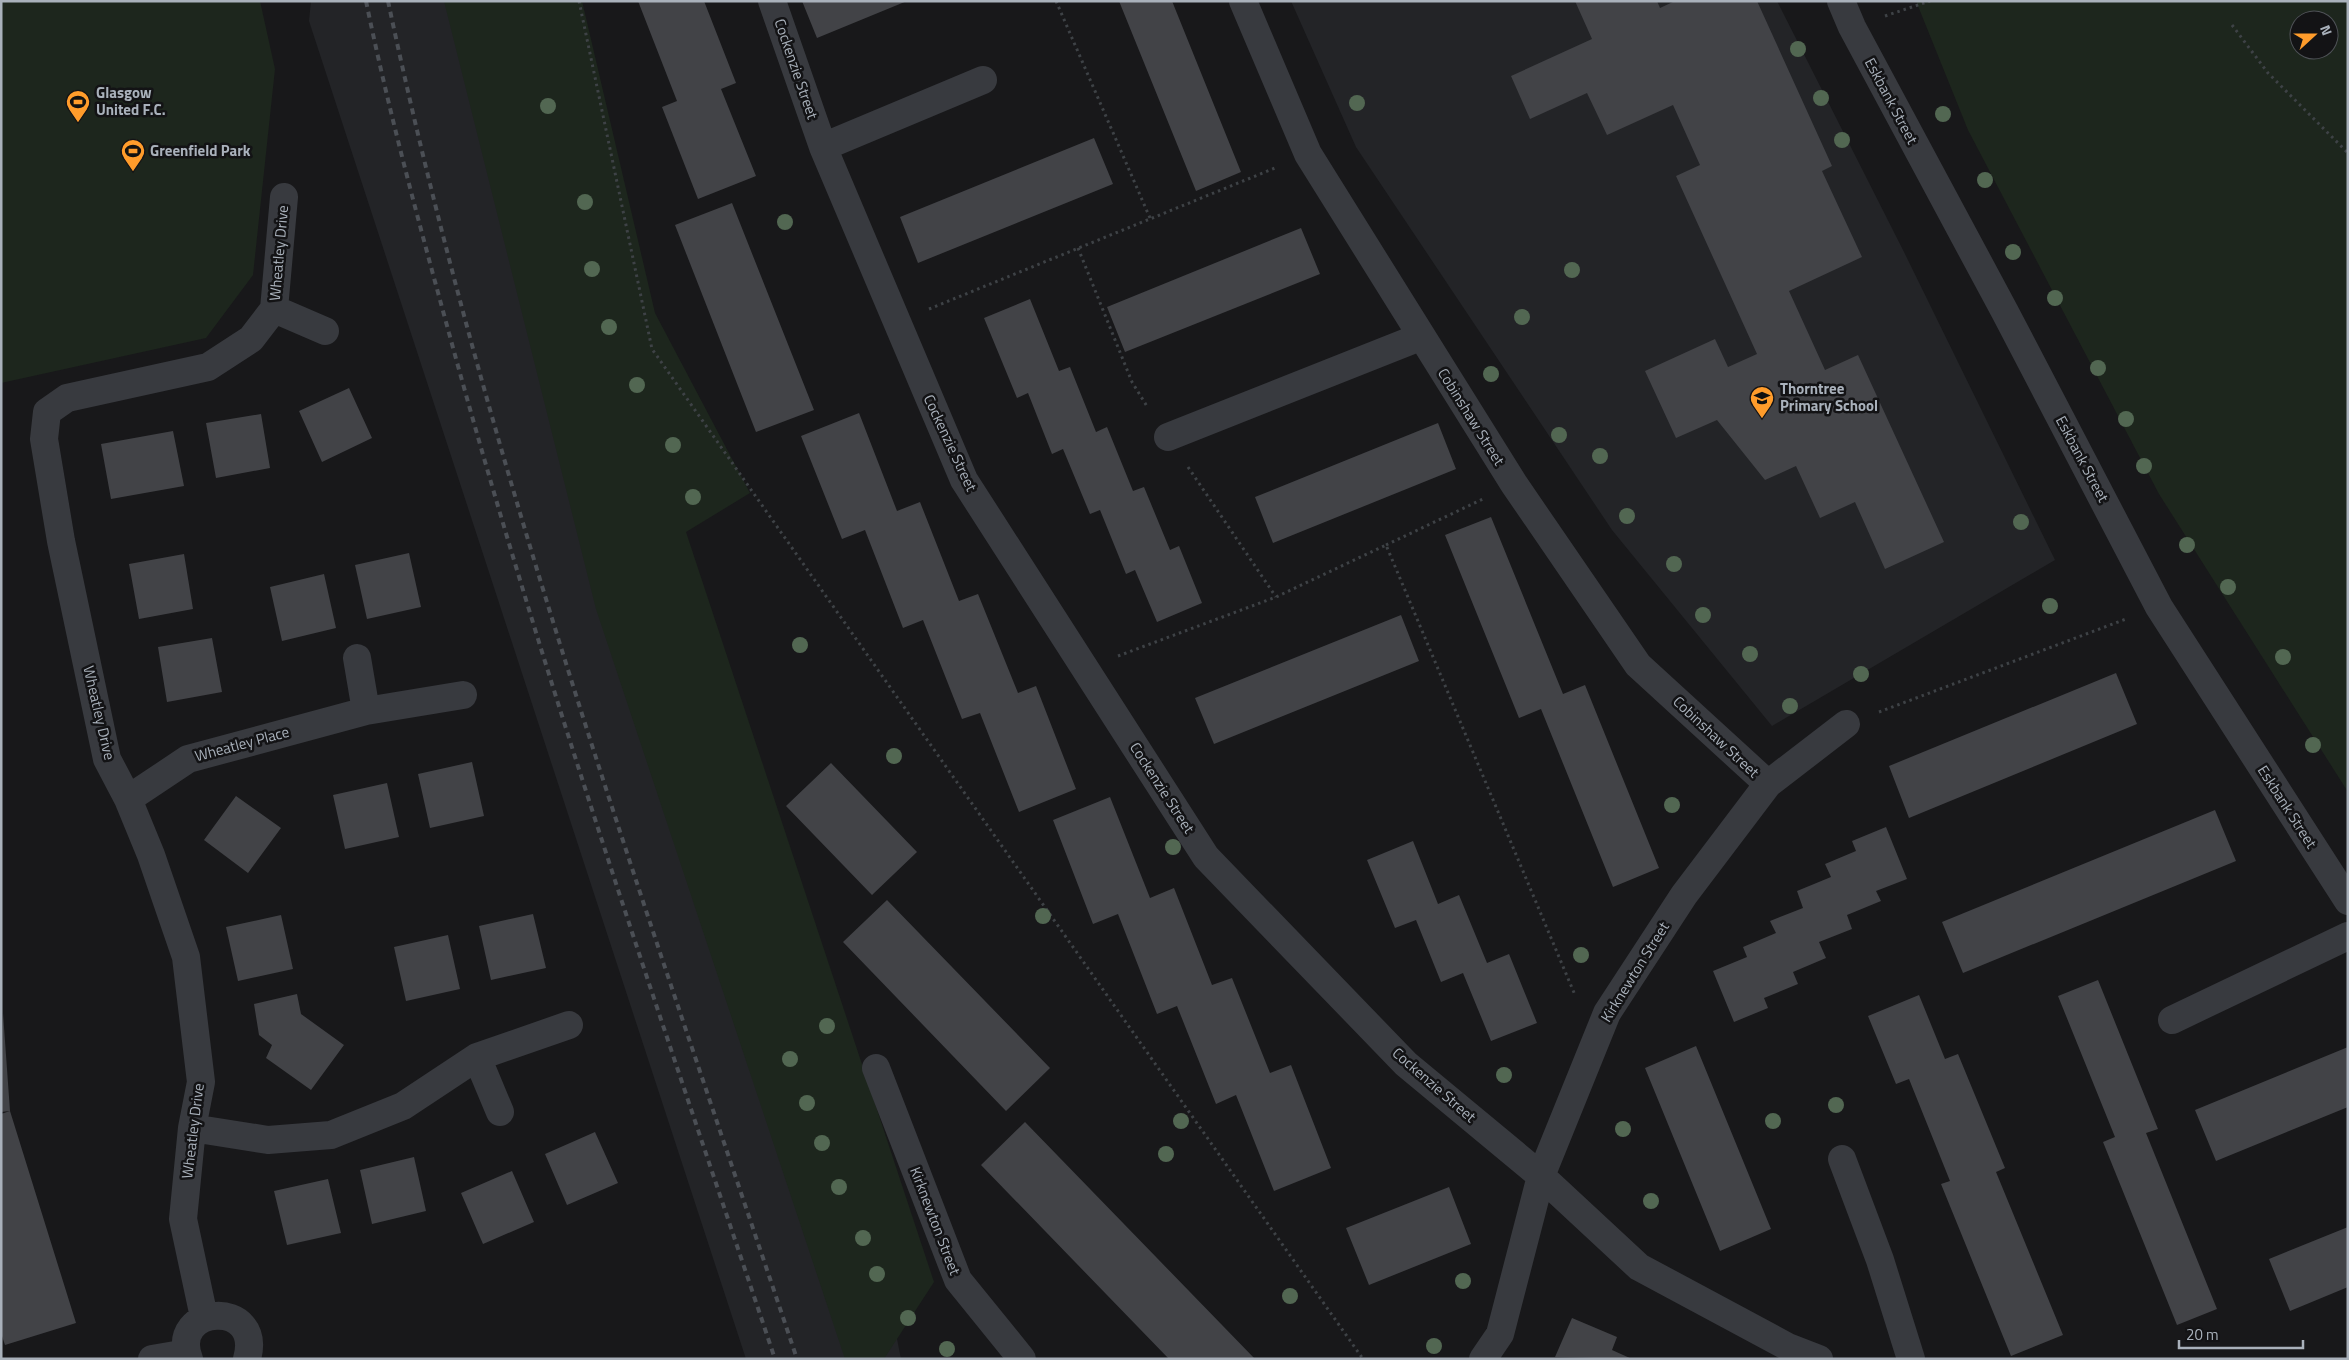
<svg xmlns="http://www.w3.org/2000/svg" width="2349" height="1360" viewBox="0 0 2349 1360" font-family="'Titillium Web',sans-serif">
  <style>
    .built { fill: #232427 }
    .green { fill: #1d261d; fill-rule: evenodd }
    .building { fill: #424347 }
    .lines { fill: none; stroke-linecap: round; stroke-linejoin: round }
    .path { stroke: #3e4246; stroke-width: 3; stroke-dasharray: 2.5 4; stroke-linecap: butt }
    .minor { stroke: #383a3f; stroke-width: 28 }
    .rail { stroke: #4b4f55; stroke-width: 4; stroke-dasharray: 6 5; stroke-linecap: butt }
    .tree { fill: #526752 }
    .labels { text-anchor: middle; stroke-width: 5; stroke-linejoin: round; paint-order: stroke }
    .street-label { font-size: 15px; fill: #a9b1bb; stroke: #131315 }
    .poi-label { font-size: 15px; font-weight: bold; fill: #a9b1bb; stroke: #131315; text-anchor: start }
  </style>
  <rect width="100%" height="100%" fill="#18181a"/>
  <path class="built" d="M311,1H541L880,1253L901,1359H746L309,21Z
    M1291,1H1777L1904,252L2055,560L1772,726L1612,530L1356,147Z"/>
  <path class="green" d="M1,1H260L275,69L253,275L206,338L1,383Z
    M444,1H582L655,313L750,493L686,532L934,1282L884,1359H845L596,609Z
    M1916,1H2348V792L2159,494L1968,130ZM2299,20H2329V50H2299Z"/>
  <path class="building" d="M638,1H704L736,83L721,89L756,176L698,199L662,107L677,101Z
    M802,1H907L817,38Z
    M1119,1H1172L1241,172L1196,191Z
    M1575,1H1657L1660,8L1675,1H1757L1832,166L1822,171L1862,257L1789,291L1825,370L1858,355L1944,542L1885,569L1855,502L1820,518L1796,466L1765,480L1717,420L1676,438L1645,371L1715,339L1728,367L1757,354L1676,176L1700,165L1673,105L1607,135L1587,93L1530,119L1511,76L1592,39Z
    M1094,138L1113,184L918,263L900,217Z
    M732,203L814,410L756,432L675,225Z
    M1301,228L1320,274L1125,352L1107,307Z
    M1030,299L1059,371L1070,367L1096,432L1107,427L1133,491L1144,487L1170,550L1179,546L1202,603L1157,622L1135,570L1126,574L1100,510L1090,514L1063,449L1052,454L1028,393L1017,398L984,318Z
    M349,388L372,438L322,462L299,411Z
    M859,413L897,511L920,502L959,601L978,594L1018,693L1036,686L1076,789L1019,812L980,713L962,719L923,620L903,628L865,530L842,539L801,436Z
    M261,414L270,468L216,478L206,423Z
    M1438,423L1456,469L1273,543L1255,497Z
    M173,431L184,486L111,499L101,444Z
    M1491,517L1563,694L1585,685L1659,868L1613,887L1541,709L1519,718L1445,535Z
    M409,553L421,607L367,619L355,565Z
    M184,554L193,609L139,619L129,564Z
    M324,574L336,628L282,641L270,587Z
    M1401,615L1419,661L1214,744L1195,698Z
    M212,638L222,692L167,702L158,647Z
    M2116,673L2137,724L1909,818L1889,766Z
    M472,762L484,816L430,828L418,774Z
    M831,763L917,852L872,895L786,806Z
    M387,783L399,837L345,849L333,795Z
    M236,796L281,828L248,873L204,840Z
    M1110,797L1150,898L1174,888L1212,985L1232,978L1270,1073L1291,1065L1331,1168L1274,1191L1236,1095L1216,1104L1177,1006L1157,1014L1118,914L1093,924L1053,820Z
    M2215,810L2236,861L1963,973L1942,922Z
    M1886,827L1907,879L1876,891L1881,901L1847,915L1852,929L1819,942L1826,958L1793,972L1798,984L1764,998L1768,1008L1734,1022L1713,971L1747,957L1743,947L1776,933L1770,921L1803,908L1797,891L1831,877L1825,864L1856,851L1852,841Z
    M1413,841L1438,904L1459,895L1487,963L1509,954L1537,1023L1491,1041L1463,973L1441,982L1416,920L1395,928L1367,860Z
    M887,900L1050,1068L1006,1111L843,942Z
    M533,914L546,968L491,980L479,926Z
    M281,915L293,969L238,981L226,927Z
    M448,935L460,989L406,1001L394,947Z
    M2098,980L2158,1129L2146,1133L2217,1309L2177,1325L2103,1142L2115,1137L2058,996Z
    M297,994L301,1014L344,1045L311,1090L266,1058L272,1045L259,1035L254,1004Z
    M1919,995L1945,1059L1958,1054L2005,1168L1996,1172L2063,1335L2011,1356L1941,1184L1950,1181L1909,1079L1896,1084L1868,1016Z
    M3,1013L10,1111L76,1323L5,1345L1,1333V1114L10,1111L1,1112Z
    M1696,1046L1771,1229L1720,1251L1645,1068Z
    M2348,1047V1107L2216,1161L2195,1110Z
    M1025,1122L1255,1359H1169L981,1165Z
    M595,1132L618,1183L567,1205L545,1154Z
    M414,1157L426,1211L372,1224L360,1170Z
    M512,1171L534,1222L483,1244L461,1193Z
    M328,1179L341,1233L287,1245L274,1191Z
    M1449,1187L1471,1244L1369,1285L1346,1228Z
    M2348,1227V1287L2290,1311L2269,1259Z
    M1572,1318L1617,1337L1612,1350L1632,1359L1555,1357Z"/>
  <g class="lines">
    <path class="path" d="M579,1L652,349L1363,1359
      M1056,1L1150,218
      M1885,16L1930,1
      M2232,25L2268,73L2348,153
      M1078,248L1132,382L1148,408
      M929,309L1275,168
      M1188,467L1276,597
      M1386,545L1483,499
      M1118,656L1276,597L1386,545L1575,995
      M1879,712L2126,619"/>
    <path class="minor" d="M772,1L823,147L964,480L1206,857L1406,1064L1541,1176L1639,1267L1788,1347L1819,1359
      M1243,1L1308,154L1514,484L1638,665L1768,784
      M1841,1L1852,27L2005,312L2159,607L2348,901
      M823,147L983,80
      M274,309L325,331
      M1168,437L1420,337
      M357,658L366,711
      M128,799L188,759L366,711L463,695
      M2172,1020L2348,936
      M477,1057L500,1112
      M876,1068L958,1280L1022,1359
      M192,1128L268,1140L331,1135L403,1106L477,1057L569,1025
      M1842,1159L1880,1260L1911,1359
      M204,1317L183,1219L192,1128L201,1082L186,957L151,855L128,799L107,759L61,541L44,439L47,412L67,398L208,367L251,339L274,309L284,197
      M152,1359L187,1353
      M189,1359C168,1305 264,1298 247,1359
      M1483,1359L1500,1334L1541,1176L1607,1013L1684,895L1768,784L1846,724"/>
    <path class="rail" d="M366,1C389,113 419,223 449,333C543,680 661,1018 775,1359
      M388,1C486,464 647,911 797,1359"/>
  </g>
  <g class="tree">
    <circle cx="1798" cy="49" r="8"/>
    <circle cx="1821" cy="98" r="8"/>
    <circle cx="1357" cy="103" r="8"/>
    <circle cx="548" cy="106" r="8"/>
    <circle cx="1943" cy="114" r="8"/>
    <circle cx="1842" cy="140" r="8"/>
    <circle cx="1985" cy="180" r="8"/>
    <circle cx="585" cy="202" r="8"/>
    <circle cx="785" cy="222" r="8"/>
    <circle cx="2013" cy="252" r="8"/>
    <circle cx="592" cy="269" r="8"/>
    <circle cx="1572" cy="270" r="8"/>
    <circle cx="2055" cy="298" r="8"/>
    <circle cx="1522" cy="317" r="8"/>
    <circle cx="609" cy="327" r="8"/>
    <circle cx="2098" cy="368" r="8"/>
    <circle cx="1491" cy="374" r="8"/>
    <circle cx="637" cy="385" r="8"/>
    <circle cx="2126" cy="419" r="8"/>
    <circle cx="1559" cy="435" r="8"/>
    <circle cx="673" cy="445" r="8"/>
    <circle cx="1600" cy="456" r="8"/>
    <circle cx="2144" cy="466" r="8"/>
    <circle cx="693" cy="497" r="8"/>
    <circle cx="1627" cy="516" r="8"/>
    <circle cx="2021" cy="522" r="8"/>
    <circle cx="2187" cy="545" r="8"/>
    <circle cx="1674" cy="564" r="8"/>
    <circle cx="2228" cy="587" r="8"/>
    <circle cx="2050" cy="606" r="8"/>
    <circle cx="1703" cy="615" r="8"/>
    <circle cx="800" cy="645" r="8"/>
    <circle cx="1750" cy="654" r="8"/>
    <circle cx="2283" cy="657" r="8"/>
    <circle cx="1861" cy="674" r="8"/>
    <circle cx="1790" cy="706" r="8"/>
    <circle cx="2313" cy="745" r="8"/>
    <circle cx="894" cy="756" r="8"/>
    <circle cx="1672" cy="805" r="8"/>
    <circle cx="1173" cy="847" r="8"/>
    <circle cx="1043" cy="916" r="8"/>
    <circle cx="1581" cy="955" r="8"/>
    <circle cx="827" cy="1026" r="8"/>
    <circle cx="790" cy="1059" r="8"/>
    <circle cx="1504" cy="1075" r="8"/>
    <circle cx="807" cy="1103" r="8"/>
    <circle cx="1836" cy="1105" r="8"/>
    <circle cx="1181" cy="1121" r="8"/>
    <circle cx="1773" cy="1121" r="8"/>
    <circle cx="1623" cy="1129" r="8"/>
    <circle cx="822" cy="1143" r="8"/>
    <circle cx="1166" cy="1154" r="8"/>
    <circle cx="839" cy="1187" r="8"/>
    <circle cx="1651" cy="1201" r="8"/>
    <circle cx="863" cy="1238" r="8"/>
    <circle cx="877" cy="1274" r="8"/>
    <circle cx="1463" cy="1281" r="8"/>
    <circle cx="1290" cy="1296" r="8"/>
    <circle cx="908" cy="1318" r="8"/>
    <circle cx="1434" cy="1346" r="8"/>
    <circle cx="947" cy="1349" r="8"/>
  </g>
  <defs>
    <g id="stadium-pin" transform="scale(1.25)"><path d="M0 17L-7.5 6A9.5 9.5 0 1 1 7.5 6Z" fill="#ff9c2b" stroke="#131315"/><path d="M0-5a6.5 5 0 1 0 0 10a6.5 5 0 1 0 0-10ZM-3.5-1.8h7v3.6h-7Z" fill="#111"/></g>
    <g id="school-pin" transform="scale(1.25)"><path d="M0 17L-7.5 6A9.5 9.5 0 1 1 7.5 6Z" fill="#ff9c2b" stroke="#131315"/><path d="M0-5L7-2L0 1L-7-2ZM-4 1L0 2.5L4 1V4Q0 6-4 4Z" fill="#111"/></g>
  </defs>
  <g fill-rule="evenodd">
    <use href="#stadium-pin" x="78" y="102"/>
    <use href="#stadium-pin" x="133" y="151"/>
    <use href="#school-pin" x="1762" y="398"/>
  </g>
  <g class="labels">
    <g class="street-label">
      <text transform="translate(796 69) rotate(71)" y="5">Cockenzie Street</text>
      <text transform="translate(1891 101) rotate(62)" y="5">Eskbank Street</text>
      <text transform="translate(279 253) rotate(-85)" y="5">Wheatley Drive</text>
      <text transform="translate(1471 417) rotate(58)" y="5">Cobinshaw Street</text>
      <text transform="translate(950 443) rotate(65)" y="5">Cockenzie Street</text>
      <text transform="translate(2082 459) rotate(62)" y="5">Eskbank Street</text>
      <text transform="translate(99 713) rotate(77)" y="5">Wheatley Drive</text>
      <text transform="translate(1716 737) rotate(43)" y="5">Cobinshaw Street</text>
      <text transform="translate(242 744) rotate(-15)" y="5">Wheatley Place</text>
      <text transform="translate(1162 788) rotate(57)" y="5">Cockenzie Street</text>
      <text transform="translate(2287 807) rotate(57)" y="5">Eskbank Street</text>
      <text transform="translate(1635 972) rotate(-58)" y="5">Kirknewton Street</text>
      <text transform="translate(1434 1085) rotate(41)" y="5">Cockenzie Street</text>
      <text transform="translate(193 1131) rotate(-83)" y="5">Wheatley Drive</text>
      <text transform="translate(935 1221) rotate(69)" y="5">Kirknewton Street</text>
    </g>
    <g class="poi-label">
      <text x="96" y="98">Glasgow<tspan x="96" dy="17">United F.C.</tspan></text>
      <text x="150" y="156">Greenfield Park</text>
      <text x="1780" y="394">Thorntree<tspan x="1780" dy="17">Primary School</tspan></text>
    </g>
  </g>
  <rect width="2349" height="1360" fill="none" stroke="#a9b1bb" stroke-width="5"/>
  <g transform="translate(2314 35) rotate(69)"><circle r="24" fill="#131315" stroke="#4f5257"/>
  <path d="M0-4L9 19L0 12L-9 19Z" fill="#ff9c2b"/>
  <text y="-8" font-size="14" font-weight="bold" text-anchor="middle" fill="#a9b1bb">N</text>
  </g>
  <path d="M2179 1340v8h124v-8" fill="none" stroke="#a9b1bb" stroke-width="2.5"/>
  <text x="2186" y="1340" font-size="15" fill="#a9b1bb" stroke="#131315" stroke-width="4" paint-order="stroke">20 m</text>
</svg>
